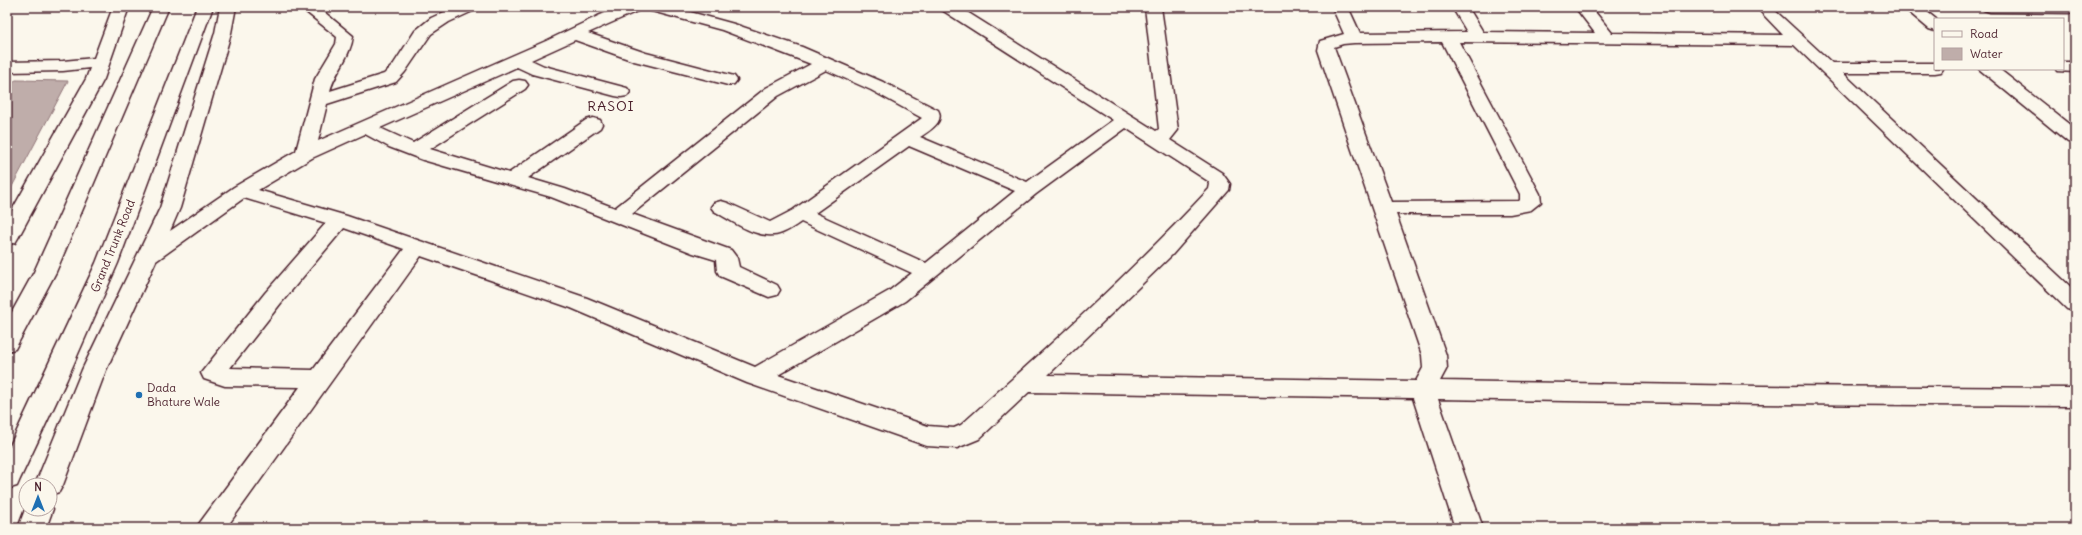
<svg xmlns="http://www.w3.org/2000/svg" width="2082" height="535" viewBox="0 0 2082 535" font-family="Delius,sans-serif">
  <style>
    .water { fill: #bfadaa; stroke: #907477 }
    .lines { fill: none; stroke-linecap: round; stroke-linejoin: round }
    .minor-casing { stroke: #4a1f2b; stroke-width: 3 }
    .highway-casing { stroke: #4a1f2b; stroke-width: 3 }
    .minor { fill: #fbf7ec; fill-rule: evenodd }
    .highway { fill: #fbf7ec; fill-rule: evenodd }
    .poi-dot { fill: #1f6fb2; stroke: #fbf7ec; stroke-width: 1.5 }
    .labels { text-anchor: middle; stroke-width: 3; stroke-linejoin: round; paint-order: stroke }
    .street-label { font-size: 12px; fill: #4a1f2b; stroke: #fbf7ec }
    .poi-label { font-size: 12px; fill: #4a1f2b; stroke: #fbf7ec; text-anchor: start }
    .quarter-label { font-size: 14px; letter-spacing: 1px; fill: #4a1f2b; stroke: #fbf7ec }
  </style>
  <rect width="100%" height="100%" fill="#fbf7ec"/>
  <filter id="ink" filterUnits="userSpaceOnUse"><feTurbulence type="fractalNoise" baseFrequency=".025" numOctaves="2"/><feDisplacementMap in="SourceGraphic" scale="8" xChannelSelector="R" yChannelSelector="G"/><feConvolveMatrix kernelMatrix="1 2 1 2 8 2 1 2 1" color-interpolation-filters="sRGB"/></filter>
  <g filter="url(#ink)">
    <path class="water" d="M16,80L68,81L7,196V85Z"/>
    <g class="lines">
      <g class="minor-casing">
        <path id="minor" d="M113,7H129L104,79L18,238L15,243L7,244V219L86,79L90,68L63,71L7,72V62L63,61L94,58Z
          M220,7H236L231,33L180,208L170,231L234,187L296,151L315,79L336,44L337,37L300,7H318L353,36C351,56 335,72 330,91L384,74L393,65L415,31L431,18L455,7H477L475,10L449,22L431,34L405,72L396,82L327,104L318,141L546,41L598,16L620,7H642L640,10L588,33L646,53L734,76L737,80L734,84L728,85L634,61L575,40L531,60L544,66L627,88L630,92L627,96L621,97L615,96L532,74L517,67L380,128L413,143L513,81L519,80L525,81L528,85L525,89L430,149L509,173L586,120L593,118L600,120L602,124L600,128L528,178L565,189L615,208L766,88L811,64L722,30L648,10L646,7H672L734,24L802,47L883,82L938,110C945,122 929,131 920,137L1027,182L1113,120L942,10L940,7H959L1156,131L1159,129L1145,7H1161L1178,130L1170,140L1222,173L1230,184L1229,190L1172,255L1048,375L1416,381L1423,368L1422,355L1318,50L1320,41L1344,34L1332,7H1348L1360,33L1467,32L1452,7H1468L1483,32L1595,33L1575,7H1591L1612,33L1783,35L1760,11L1762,8L1771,7L1832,63H1935V69H1943L1941,72L1935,73H1843L2075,291V311L2067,309L1794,45L1459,42L1540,194L1541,202L1531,210L1510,214H1396L1446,355L1447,368L1440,381L1760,386L2075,388V406L1760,404L1438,399L1483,528H1455L1413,398L1029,392L979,439L957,448L927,446L747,383L571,308L421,256L226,528H196L300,387L225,386L204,379L201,373L265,293L326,223L244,198L156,261L106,370L63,485L59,492L50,495V485H35L82,370L160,208L215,33ZM1442,42L1520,194V200L1519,201L1391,202L1334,47L1343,44L1354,43ZM826,70L871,90L922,118L793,210L770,222L728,203L721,201L714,203L711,207L714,211C732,221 760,242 782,233C788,231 795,226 801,222L912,273L889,291L755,367L587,298L347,216L258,190L312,158L365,134L389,147L423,160L551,197L693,253L716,260L717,271L720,276L769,297L777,295L780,290L777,285L739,267L737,258L731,250L632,214L778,96ZM1126,128L1208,181L1210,184L1209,189C1131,273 1046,349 961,425L954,428L928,426L778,375L905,301L1036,194ZM909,146L1015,191L926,263L815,213ZM344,228L404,249L313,370L230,368L281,303Z
          M1903,7H1921L1936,19L1935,31L1929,29Z
          M1982,7H2075V13L1990,12L1984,10Z
          M2063,62H2075V72L2057,71L2056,69H2063Z
          M1979,69H1999L2075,129V144L2068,142Z
          M50,504L53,509L46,528H18L26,507V509H50Z"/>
      </g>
      <g class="highway-casing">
        <path id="highway" d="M153,7H169L56,272L15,349L7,351V321L34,272Z
          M197,7H213L118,263L67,379L20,479L17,486L7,489V452L96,263Z"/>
      </g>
      <use href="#minor" class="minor"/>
      <use href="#highway" class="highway"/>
    </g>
  </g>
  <circle class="poi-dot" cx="139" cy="395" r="4"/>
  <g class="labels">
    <g class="street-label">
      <text transform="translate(113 246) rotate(-68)" y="4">Grand Trunk Road</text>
    </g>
    <g class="poi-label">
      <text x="147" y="392">Dada<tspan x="147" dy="14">Bhature Wale</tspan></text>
    </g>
    <g class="quarter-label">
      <text x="611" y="111">RASOI</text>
    </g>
  </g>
  <rect width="2082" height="535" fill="none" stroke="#fbf7ec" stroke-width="24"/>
  <rect x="12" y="12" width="2058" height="511" fill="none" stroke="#4a1f2b" stroke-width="1.5" filter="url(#ink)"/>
  <rect x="1934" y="18" width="130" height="52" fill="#fbf7ec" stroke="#b4a19f"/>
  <rect x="1942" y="31" width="20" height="6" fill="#fbf7ec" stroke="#b4a19f"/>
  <text x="1970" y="38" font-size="12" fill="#4a1f2b">Road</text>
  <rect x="1942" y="48" width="20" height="12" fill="#bfadaa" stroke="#b4a19f"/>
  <text x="1970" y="58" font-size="12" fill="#4a1f2b">Water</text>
  <g transform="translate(38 497)"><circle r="19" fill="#fbf7ec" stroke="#b4a19f"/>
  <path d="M0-3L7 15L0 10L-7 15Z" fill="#1f6fb2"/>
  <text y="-6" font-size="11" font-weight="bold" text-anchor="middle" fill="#4a1f2b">N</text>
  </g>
</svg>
